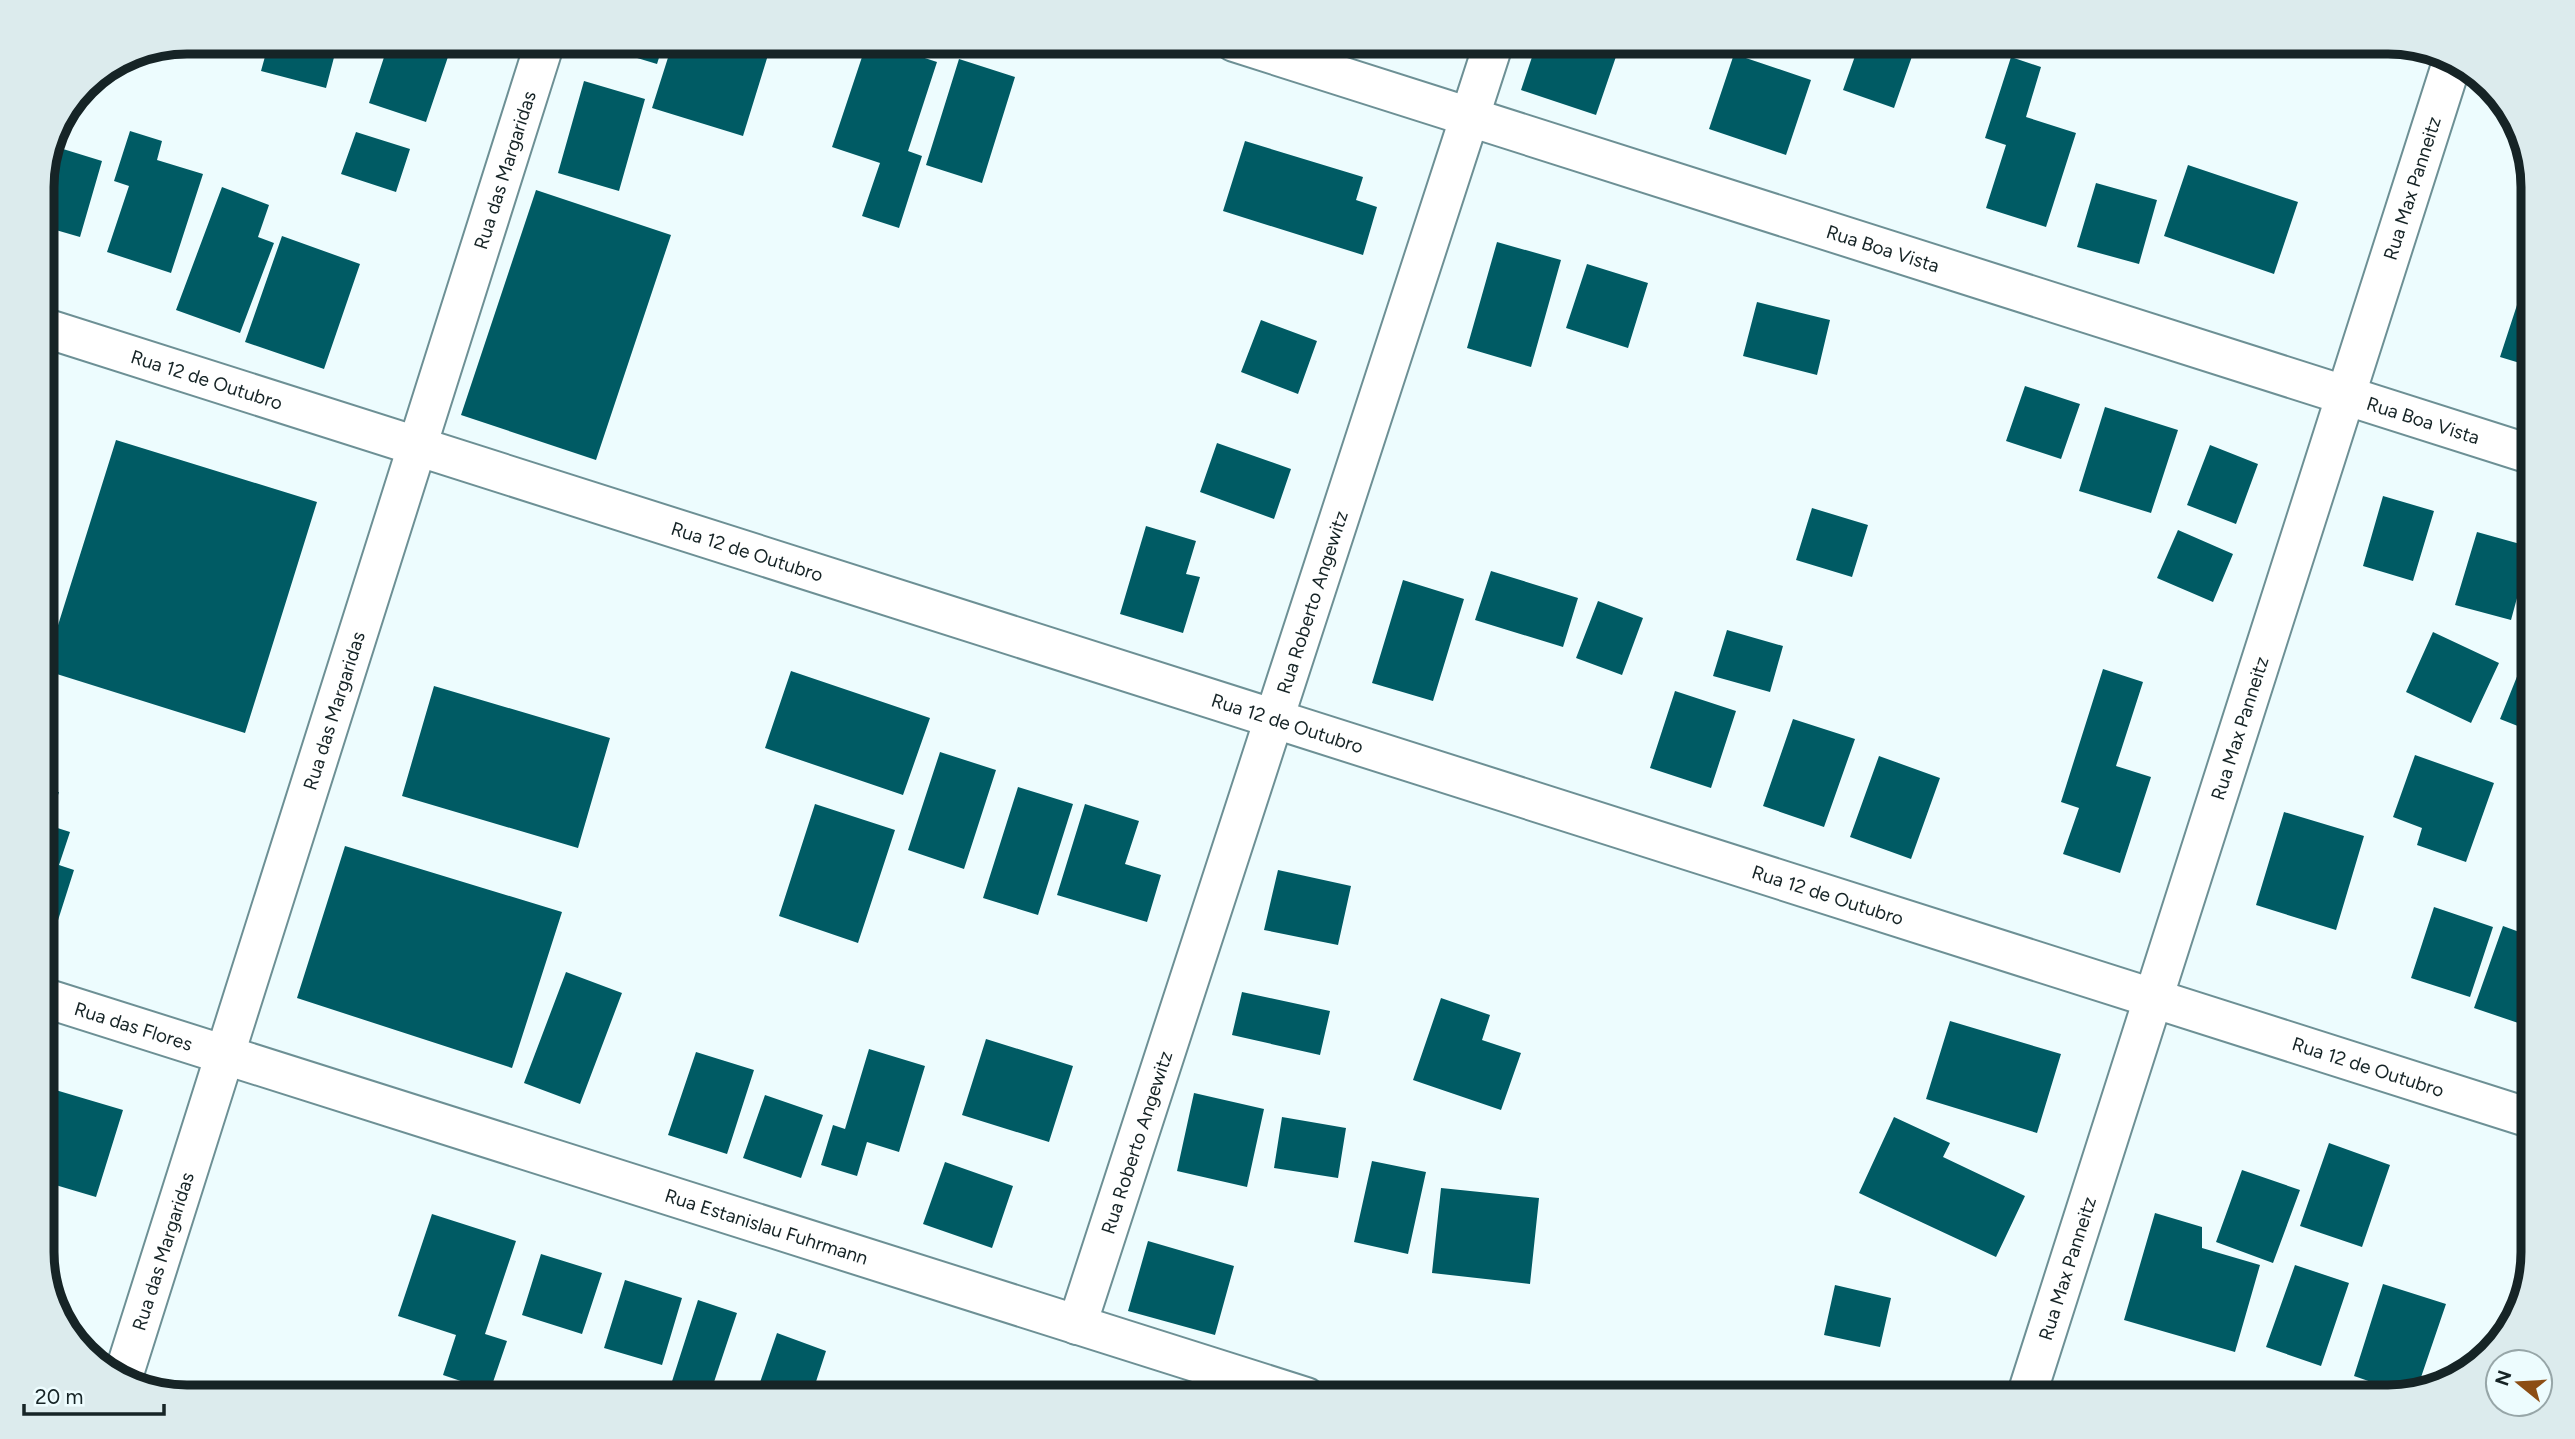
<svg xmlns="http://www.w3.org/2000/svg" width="2575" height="1439" viewBox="0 0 2575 1439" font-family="Figtree,sans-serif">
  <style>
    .building { fill: #005b64 }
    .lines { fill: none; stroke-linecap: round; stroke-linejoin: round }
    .minor-casing { stroke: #6d9095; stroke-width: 42 }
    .minor { stroke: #fff; stroke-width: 38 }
    .labels { text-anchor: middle; stroke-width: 7; stroke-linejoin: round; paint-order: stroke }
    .street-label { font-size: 19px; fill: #162426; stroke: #edfcfe }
    .rim { fill: none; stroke: #162426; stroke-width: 9 }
  </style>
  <rect width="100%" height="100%" fill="#edfcfe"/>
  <path class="building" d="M227,42H249L247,49Z
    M269,42H338L326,88L261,71Z
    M389,42H453L426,122L369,103Z
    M595,42H664L657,64L594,45Z
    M692,42H772L743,136L652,108L672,45L689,51Z
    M867,42H876L937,62L908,151L922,156L899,228L862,216L880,163L832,147Z
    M1537,42H1621L1596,115L1521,90Z
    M1860,42H1917L1894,108L1843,90Z
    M1734,54L1811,80L1786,155L1709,129Z
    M2011,57L2041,67L2026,117L2076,133L2046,227L1986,208L2006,145L1985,138Z
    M959,59L1015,77L982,183L926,165Z
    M584,81L645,99L619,191L558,173Z
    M2510,109L2514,123L2506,121Z
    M130,131L162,141L157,160L203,174L171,273L107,252L129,186L114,181Z
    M356,132L410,149L396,192L341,174Z
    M1245,141L1363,177L1356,200L1377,207L1363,255L1223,211Z
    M50,145L102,161L80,237L42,226V178Z
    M2188,165L2298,202L2274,274L2164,236Z
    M2096,183L2157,200L2139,264L2077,247Z
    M222,187L269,205L258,237L274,243L240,333L176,310Z
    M536,190L671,235L596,460L461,415Z
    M282,236L360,264L324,369L245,342Z
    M1497,242L1561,260L1531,367L1467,348Z
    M2533,256V367L2500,357Z
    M1587,264L1648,283L1628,348L1566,328Z
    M1757,302L1830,320L1817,375L1743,356Z
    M1261,320L1317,341L1298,394L1241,372Z
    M2025,386L2080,404L2061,459L2006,441Z
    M2105,407L2178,430L2151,513L2079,491Z
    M116,440L317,502L245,733L44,670Z
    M1217,443L1291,469L1274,519L1200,492Z
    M2210,445L2258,464L2236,524L2187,505Z
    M2383,496L2434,511L2413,581L2363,566Z
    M1812,508L1868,525L1852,577L1796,560Z
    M1146,526L1196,541L1186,574L1200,577L1183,633L1120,614Z
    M2178,530L2233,554L2213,602L2157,578Z
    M2477,532L2531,547L2511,620L2455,605Z
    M1491,571L1578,598L1563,647L1475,620Z
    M1403,580L1464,599L1433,701L1372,683Z
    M1598,601L1643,618L1622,675L1576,658Z
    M1727,630L1783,646L1770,692L1713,676Z
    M2433,632L2499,663L2471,723L2406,692Z
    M2103,669L2143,682L2116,766L2151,777L2120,873L2063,854L2079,808L2061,802Z
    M791,671L930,718L903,795L765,748Z
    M2518,674L2533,680V732L2500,719Z
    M434,686L610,738L578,848L402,796Z
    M1675,691L1736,711L1711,788L1650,768Z
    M1793,719L1855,739L1824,827L1763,806Z
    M940,752L996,770L964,869L908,850Z
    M2415,755L2494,783L2466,862L2417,845L2422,828L2393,817Z
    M1879,756L1940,778L1911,859L1850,837Z
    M1018,787L1073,804L1038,915L983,898Z
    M59,792L48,825L70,832L59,865L74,870L53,936L42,932V793Z
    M815,804L895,830L858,943L779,916Z
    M1085,804L1139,821L1125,864L1161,875L1147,922L1057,895Z
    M2284,812L2364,836L2336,930L2256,905Z
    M345,846L562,912L512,1068L297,998Z
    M1278,870L1351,886L1338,945L1264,930Z
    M2434,907L2493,927L2470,997L2411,978Z
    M2503,926L2533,937V1028L2474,1008Z
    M566,972L622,993L580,1104L524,1083Z
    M1242,992L1330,1011L1320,1055L1232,1035Z
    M1441,998L1490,1015L1482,1040L1521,1053L1501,1110L1413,1080Z
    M1950,1021L2061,1054L2037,1133L1926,1099Z
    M986,1039L1073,1066L1049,1142L962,1115Z
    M869,1049L925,1066L899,1152L867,1142L857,1176L821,1165L833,1125L845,1129Z
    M696,1052L754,1070L727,1154L668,1135Z
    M42,1086L123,1110L96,1197L42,1181Z
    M1194,1093L1264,1109L1247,1187L1177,1171Z
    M765,1095L823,1115L801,1178L743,1158Z
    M1282,1117L1346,1128L1338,1178L1274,1168Z
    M1894,1117L1950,1143L1943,1157L2025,1196L1996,1257L1859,1193Z
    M2329,1143L2390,1165L2362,1247L2300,1226Z
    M1372,1161L1426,1172L1408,1254L1354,1242Z
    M945,1162L1013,1186L992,1248L923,1224Z
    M2242,1170L2300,1190L2273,1263L2216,1242Z
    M1441,1188L1539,1198L1530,1284L1432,1273Z
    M2155,1213L2202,1227V1248L2260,1265L2235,1352L2124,1320Z
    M432,1214L516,1241L485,1334L507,1341L490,1391L443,1375L456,1335L398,1316Z
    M42,1216L56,1221L43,1261H42Z
    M1148,1241L1234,1266L1215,1335L1128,1311Z
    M541,1254L602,1273L582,1334L522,1315Z
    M2295,1265L2349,1283L2321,1366L2266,1347Z
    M625,1280L682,1298L662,1365L604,1348Z
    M2383,1284L2446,1304L2417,1389L2403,1393L2354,1376Z
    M1835,1285L1891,1298L1880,1347L1824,1335Z
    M698,1300L737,1313L709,1397H667Z
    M777,1333L826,1351L811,1397H755Z
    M1555,1386L1589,1396V1397H1548Z
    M1704,1388L1735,1396V1397H1701Z"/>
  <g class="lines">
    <g class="minor-casing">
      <g id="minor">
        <path id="s1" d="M1234,42L2533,455"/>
        <path id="s2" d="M42,327L2533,1119"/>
        <path id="s3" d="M42,997L1306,1397"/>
        <path id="s4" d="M1077,1325L1494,42"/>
        <path id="s5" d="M122,1380L545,42"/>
        <path id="s6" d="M2026,1397L2453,59"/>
      </g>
    </g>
    <use href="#minor" class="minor"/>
  </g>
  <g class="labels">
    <g class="street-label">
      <text dy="7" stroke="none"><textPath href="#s5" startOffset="1269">Rua das Margaridas</textPath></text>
      <text dy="7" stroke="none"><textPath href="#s6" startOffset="1269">Rua Max Panneitz</textPath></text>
      <text dy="7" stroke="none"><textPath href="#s1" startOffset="681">Rua Boa Vista</textPath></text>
      <text dy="7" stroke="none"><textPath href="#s2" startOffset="173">Rua 12 de Outubro</textPath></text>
      <text dy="7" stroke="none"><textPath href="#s1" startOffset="1248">Rua Boa Vista</textPath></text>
      <text dy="7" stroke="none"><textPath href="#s2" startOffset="740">Rua 12 de Outubro</textPath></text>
      <text dy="7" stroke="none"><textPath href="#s4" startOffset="760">Rua Roberto Angewitz</textPath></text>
      <text dy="7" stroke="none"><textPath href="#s5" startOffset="702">Rua das Margaridas</textPath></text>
      <text dy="7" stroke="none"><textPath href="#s2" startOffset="1307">Rua 12 de Outubro</textPath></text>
      <text dy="7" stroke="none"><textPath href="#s6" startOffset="702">Rua Max Panneitz</textPath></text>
      <text dy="7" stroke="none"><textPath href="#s2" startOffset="1874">Rua 12 de Outubro</textPath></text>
      <text dy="7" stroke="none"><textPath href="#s3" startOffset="96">Rua das Flores</textPath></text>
      <text dy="7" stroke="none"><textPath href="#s2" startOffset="2441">Rua 12 de Outubro</textPath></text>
      <text dy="7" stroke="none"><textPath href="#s4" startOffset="192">Rua Roberto Angewitz</textPath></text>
      <text dy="7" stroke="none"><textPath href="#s3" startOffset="760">Rua Estanislau Fuhrmann</textPath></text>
      <text dy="7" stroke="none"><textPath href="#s5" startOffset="135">Rua das Margaridas</textPath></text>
      <text dy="7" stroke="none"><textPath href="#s6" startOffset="135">Rua Max Panneitz</textPath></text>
    </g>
  </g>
  <path d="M0 0H2575V1439H0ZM187 54H2388A133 133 0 0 1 2521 187V1252A133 133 0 0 1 2388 1385H187A133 133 0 0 1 54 1252V187A133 133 0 0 1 187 54Z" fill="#dcebed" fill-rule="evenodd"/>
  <path class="rim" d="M187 54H2388A133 133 0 0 1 2521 187V1252A133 133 0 0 1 2388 1385H187A133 133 0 0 1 54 1252V187A133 133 0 0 1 187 54Z"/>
  <g transform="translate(2519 1383) rotate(288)"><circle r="33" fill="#edfcfe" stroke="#97a6a8" stroke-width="2"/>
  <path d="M0-5L12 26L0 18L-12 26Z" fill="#8c4d14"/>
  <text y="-10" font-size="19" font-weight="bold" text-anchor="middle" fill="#162426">N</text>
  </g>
  <path d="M24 1404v10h140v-10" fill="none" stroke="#162426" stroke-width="3.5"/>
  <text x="35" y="1404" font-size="21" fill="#162426" stroke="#edfcfe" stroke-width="5" paint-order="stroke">20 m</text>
</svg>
